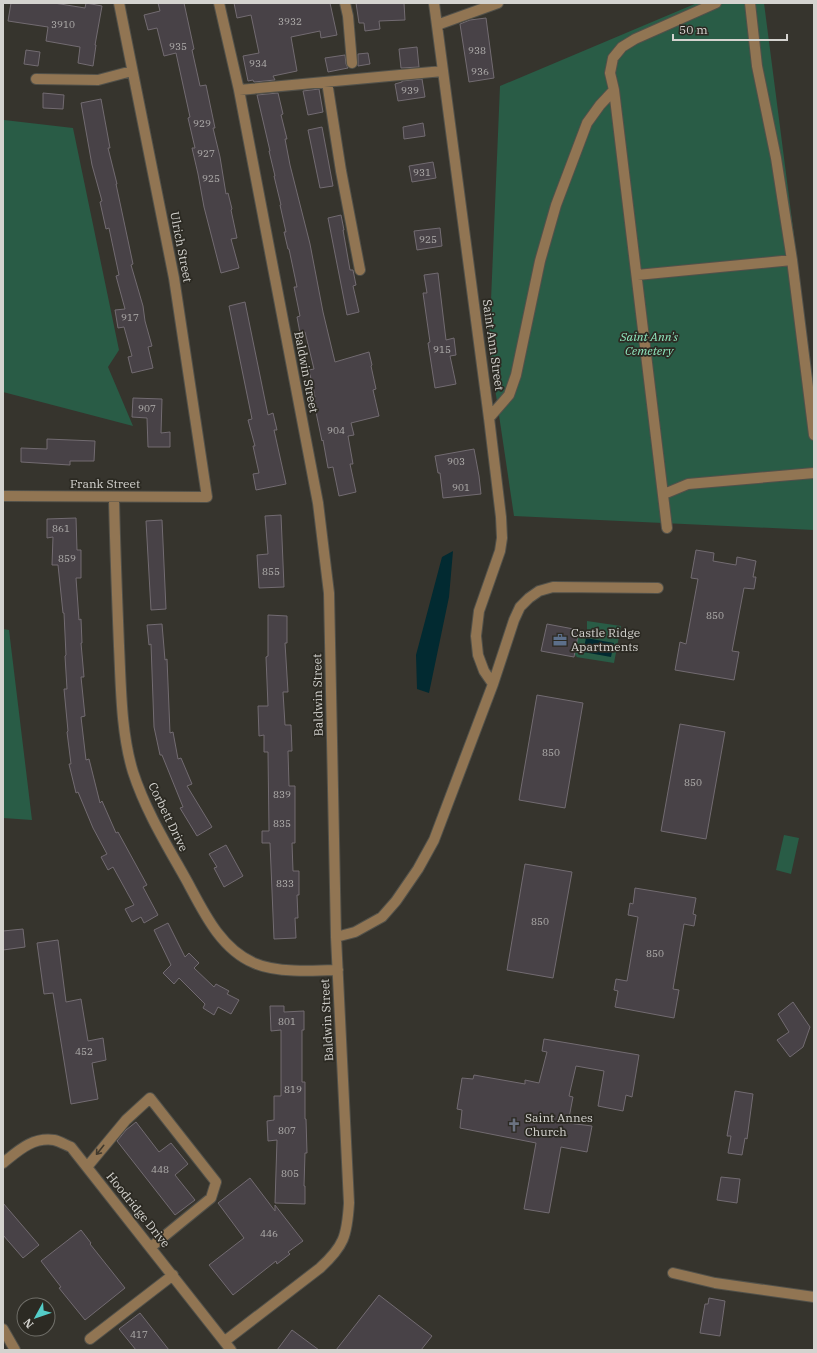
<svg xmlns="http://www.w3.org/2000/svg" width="817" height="1353" viewBox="0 0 817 1353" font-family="'IBM Plex Serif',serif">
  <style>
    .green { fill: #295c46 }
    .water { fill: #022a31 }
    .building { fill: #484247; stroke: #726b71 }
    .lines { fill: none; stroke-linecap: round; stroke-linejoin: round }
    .minor-casing { stroke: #52514a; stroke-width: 12 }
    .minor { stroke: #917553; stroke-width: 10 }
    .oneway { stroke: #40392d }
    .labels { text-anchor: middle; stroke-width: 3.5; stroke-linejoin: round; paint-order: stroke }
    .number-label { font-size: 10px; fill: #b1afad }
    .street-label { font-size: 12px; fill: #d4d3cf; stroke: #2c2a23 }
    .park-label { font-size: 12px; font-style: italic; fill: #90e9c0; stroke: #2c2a23 }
    .poi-label { font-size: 12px; fill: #d4d3cf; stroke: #2c2a23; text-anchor: start }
  </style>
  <rect width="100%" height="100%" fill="#36342d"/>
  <path class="green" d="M697,3H764L814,390V530L514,516L489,348L500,86Z
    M3,73L4,120L73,128L119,350L108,367L133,426L3,392Z
    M587,621L621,626L614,663L576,657L577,656L574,655L579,630L587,631Z
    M3,629L9,630L32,820L3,818Z
    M784,835L799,838L791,874L776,870Z"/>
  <path class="water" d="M453,551L449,597L429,693L417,689L416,655L442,557Z
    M586,638L614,643L611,657L583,652Z"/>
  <path class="building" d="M11,3H54L85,8L86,3L102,6L95,45H96L93,66L78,63L80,47L46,41L48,27L8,21Z
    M158,3H184L194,49L192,50L200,86L206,85L215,128H213L220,157L226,194L228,193L232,209L231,210L237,238L231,239L239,268L221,273L204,207L198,174L192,148H195L188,118L190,117L176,53L164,56L157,28L148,30L144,15L160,11Z
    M234,3H330L337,35L321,38L320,31L291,37L297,71L273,76L275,80L254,82L253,80L248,81L243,56L259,53L251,15L237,18Z
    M356,3H404L405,20L379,21L380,29L365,31L364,23H359Z
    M486,18L494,78L469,82L460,24L470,20Z
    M417,47L419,67L401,68L399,49Z
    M26,50L40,52L38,66L24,64Z
    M368,53L370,64L358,66V54Z
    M345,55L346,64L348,68L328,72L325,58Z
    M422,79L425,97L398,101L395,84L402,82V81Z
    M319,89L323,112L308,115L303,91Z
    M43,93L64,95L63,109L43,108Z
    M278,93L283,114L281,115L287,139H285L290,165L310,244L323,312L335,362L369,352L372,365L371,366L376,389L373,390L379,416L351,423L354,435L348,436L353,464H350L356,492L339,496L333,467L328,468L323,440L322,441L313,398L315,397L309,370L314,369L305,332L300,333L297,317L300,316L294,287H297L289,249H288L284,232H286L280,205H281L274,176H275L269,151H270L257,95Z
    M101,99L110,148H108L117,184H116L133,264L131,265L143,306L145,321L152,346L148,347L153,368L132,373L128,357L132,356L124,327L118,328L115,310L125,309L116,276L119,275L109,228L106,229L100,202L102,201L92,165L81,103Z
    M423,123L425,136L404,139L403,127Z
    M322,127L333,186L320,188L308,130Z
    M433,162L436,178L412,182L409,166Z
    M341,215L344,230H343L350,270H353L356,285L353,286L359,312L347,315L328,218Z
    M440,228L442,246L417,250L414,231Z
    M438,273L446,340L454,338L456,355L450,356L456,384L435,388L428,343L430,342L423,293H427L424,275Z
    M245,302L268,415L273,413L277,430H274L286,484L256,490L253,474L259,473L253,446H255L248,420L252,419L229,306Z
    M133,398L162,399L161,433L170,432V447H148L147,418L132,417Z
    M47,439L95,441L94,461H70V465L21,462V448L47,449Z
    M474,449L479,476L481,494L443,498L440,473H438L435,456Z
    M281,515L284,587L259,588L257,555L268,554L265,516Z
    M76,518L77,550H81V578H76L79,620L81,619L82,643H81L84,677H81L85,716L81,717L86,760L89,759L100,803L102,801L116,833L118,832L147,885L143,887L158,915L144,923L141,917L132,922L125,909L134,905L113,867L108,870L101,857L107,854L93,828L78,792L76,793L69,764H71L67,732L68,731L64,689H67L65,656L66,655L64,613H63L58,565H52L53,537L47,538V519Z
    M162,520L166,609L151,610L146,521Z
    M696,550L714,553L713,561L736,565L737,557L756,561L753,577H756L754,589L744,588L732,651L739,652L734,680L675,670L680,642L686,644L698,579L691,578Z
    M268,615L287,616V643H285L288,692H283L285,725H291L292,751H288L289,786H295V843H292L293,871H299V895H297L298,918H295L296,938L274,939L270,843H262V831H269L268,752H264V735L259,736L258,706H268L266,657L268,656Z
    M162,624L165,660L167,659L170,733L173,732L178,759L181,758L192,784L187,786L212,827L197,836L180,808L183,807L162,755H160L154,727L151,644L149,645L147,625Z
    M547,624L579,630L574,657L541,651Z
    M537,695L583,703L565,808L519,800Z
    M680,724L725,732L706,839L661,831Z
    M226,845L243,876L224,887L214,868L217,867L209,854Z
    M525,864L572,872L553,978L507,970Z
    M635,888L696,898L693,914L696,915L694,926L684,924L673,989L679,990L674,1018L615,1007L618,991L614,990L616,979L627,981L638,917L628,915L630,903L633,904Z
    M168,923L185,957L189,953L199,963L194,968L214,987L216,984L229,991L227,994L239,1000L231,1014L218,1007L214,1015L203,1008L205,1004L179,978L174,984L163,973L171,965L154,930Z
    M23,929L25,947L3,950V931Z
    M58,940L66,1002L81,999L88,1041L103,1038L106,1060L92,1063L98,1099L71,1104L53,993L44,994L37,943Z
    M793,1002L810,1027L803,1047L790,1057L777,1040L789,1032L778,1014Z
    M270,1006H284V1012L304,1011V1030H302V1082H305V1119H306L307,1153H305L304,1186H305V1204L275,1203L277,1140L268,1141L267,1121L274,1120V1096H281V1030L271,1031Z
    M544,1039L639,1055L632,1097L626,1095L623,1111L598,1106L604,1071L576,1066L569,1096L573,1097L568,1123L592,1126L587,1152L561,1147L549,1213L524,1209L536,1143L460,1128L462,1110L457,1109L462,1078L473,1079L474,1075L525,1084V1080L539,1083L547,1052L542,1051Z
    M735,1091L753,1094L747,1139L745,1138L742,1155L728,1153L731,1136H727Z
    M136,1122L159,1152L171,1143L188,1164L175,1175L195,1200L175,1215L117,1141L126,1130Z
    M721,1177L740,1179L737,1203L717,1200Z
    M250,1178L275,1211V1205L303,1241L288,1252L290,1254L277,1264L276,1261L233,1295L209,1265L244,1238L218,1203Z
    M3,1203L39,1245L23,1258L3,1235Z
    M81,1230L91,1243L90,1244L125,1288L85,1320L59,1288L61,1287L41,1261Z
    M379,1295L432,1336L421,1350H336Z
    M709,1298L725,1301L720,1336L700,1333L705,1304H708Z
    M140,1313L169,1350H136L119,1329Z
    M292,1330L319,1350H277Z"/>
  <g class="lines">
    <g class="minor-casing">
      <path id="minor" d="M219,3L239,90L318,503L329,593L336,937L349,1203C347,1236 344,1246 320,1268L225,1341
        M345,3L348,16L352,63
        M434,3L489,418L501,517L502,538L500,551L479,611L476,636L478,655L484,671L493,684
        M750,3L757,66L776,158L792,260L814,435
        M437,25L498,3
        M36,79L98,80L132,71
        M327,82L341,171L360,270
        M239,90L443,71
        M637,275L792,260
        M489,418L509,395L516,375L540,261L556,205L587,123L600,105L614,90
        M664,494L688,484L814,473
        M3,496L207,497L174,278L119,3
        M114,498C115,547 117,596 119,646C121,687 121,733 133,772C146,812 168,847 188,883C204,913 221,949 254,963C276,973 314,971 338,970
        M667,528L614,90L610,73L613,58L622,47L635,39L716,3
        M336,937L355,932L382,917L396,901L418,869L434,840L493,684L514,620L520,607L529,598L539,591L553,587L658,588
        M3,1163C18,1151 32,1137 54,1140C59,1141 66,1145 71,1147L231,1350
        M87,1167L126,1120L150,1098L216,1182L211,1198L151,1247
        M673,1273L715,1283L814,1297
        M3,1329L15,1350
        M90,1339L173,1275"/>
    </g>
    <use href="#minor" class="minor"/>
  </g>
  <defs><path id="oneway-shaft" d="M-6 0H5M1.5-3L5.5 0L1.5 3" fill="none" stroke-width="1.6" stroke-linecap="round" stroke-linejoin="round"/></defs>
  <use class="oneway" href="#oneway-shaft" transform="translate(100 1150) rotate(129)"/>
  <defs>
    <g id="office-bare" transform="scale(1.08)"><path d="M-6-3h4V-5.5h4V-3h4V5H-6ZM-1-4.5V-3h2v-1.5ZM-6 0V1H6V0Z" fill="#5c6f8a" stroke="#2c2a23" stroke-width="2.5" paint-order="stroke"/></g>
    <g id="church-bare" transform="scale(1.08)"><path d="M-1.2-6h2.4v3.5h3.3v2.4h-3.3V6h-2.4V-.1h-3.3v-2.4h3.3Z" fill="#6b7280" stroke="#2c2a23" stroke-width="2.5" paint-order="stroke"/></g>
  </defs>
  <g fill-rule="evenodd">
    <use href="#office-bare" x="560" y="640"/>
    <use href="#church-bare" x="514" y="1125"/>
  </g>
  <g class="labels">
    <g class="number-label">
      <text x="290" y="25">3932</text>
      <text x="63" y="28">3910</text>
      <text x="178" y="50">935</text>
      <text x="477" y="54">938</text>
      <text x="258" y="67">934</text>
      <text x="480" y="75">936</text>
      <text x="410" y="94">939</text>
      <text x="202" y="127">929</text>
      <text x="206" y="157">927</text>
      <text x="422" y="176">931</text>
      <text x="211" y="182">925</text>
      <text x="428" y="243">925</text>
      <text x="130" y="321">917</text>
      <text x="442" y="353">915</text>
      <text x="147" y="412">907</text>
      <text x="336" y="434">904</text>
      <text x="456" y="465">903</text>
      <text x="461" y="491">901</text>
      <text x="61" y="532">861</text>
      <text x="67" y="562">859</text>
      <text x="271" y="575">855</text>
      <text x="715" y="619">850</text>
      <text x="551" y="756">850</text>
      <text x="693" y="786">850</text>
      <text x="282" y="798">839</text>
      <text x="282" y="827">835</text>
      <text x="285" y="887">833</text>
      <text x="540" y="925">850</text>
      <text x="655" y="957">850</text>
      <text x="287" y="1025">801</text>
      <text x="84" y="1055">452</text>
      <text x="293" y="1093">819</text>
      <text x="287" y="1134">807</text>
      <text x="160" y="1173">448</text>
      <text x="290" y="1177">805</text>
      <text x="269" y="1237">446</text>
      <text x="139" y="1338">417</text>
    </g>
    <g class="street-label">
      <text transform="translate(181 247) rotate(79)" y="4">Ulrich Street</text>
      <text transform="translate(493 345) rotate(82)" y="4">Saint Ann Street</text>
      <text transform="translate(306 372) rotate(79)" y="4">Baldwin Street</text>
      <text x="105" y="488">Frank Street</text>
      <text transform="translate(318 695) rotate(-91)" y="4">Baldwin Street</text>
      <text transform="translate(168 817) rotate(64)" y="4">Corbett Drive</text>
      <text transform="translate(327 1020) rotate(-93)" y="4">Baldwin Street</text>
      <text transform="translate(138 1210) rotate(51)" y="4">Hoodridge Drive</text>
    </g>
    <g class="park-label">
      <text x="649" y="341">Saint Ann's<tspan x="649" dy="14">Cemetery</tspan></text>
    </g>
    <g class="poi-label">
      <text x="571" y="637">Castle Ridge<tspan x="571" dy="14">Apartments</tspan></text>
      <text x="525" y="1122">Saint Annes<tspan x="525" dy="14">Church</tspan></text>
    </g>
  </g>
  <rect width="817" height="1353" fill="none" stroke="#d4d3cf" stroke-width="8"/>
  <g transform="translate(36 1317) rotate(230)"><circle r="19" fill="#2c2a23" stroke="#6f6e68"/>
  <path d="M0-3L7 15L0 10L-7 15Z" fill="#54cdc8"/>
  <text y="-6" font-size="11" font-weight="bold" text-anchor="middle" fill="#d4d3cf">N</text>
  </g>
  <path d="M673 34v6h114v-6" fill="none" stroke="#d4d3cf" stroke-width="2"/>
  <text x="679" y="34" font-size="12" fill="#d4d3cf" stroke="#2c2a23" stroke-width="3" paint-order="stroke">50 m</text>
</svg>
